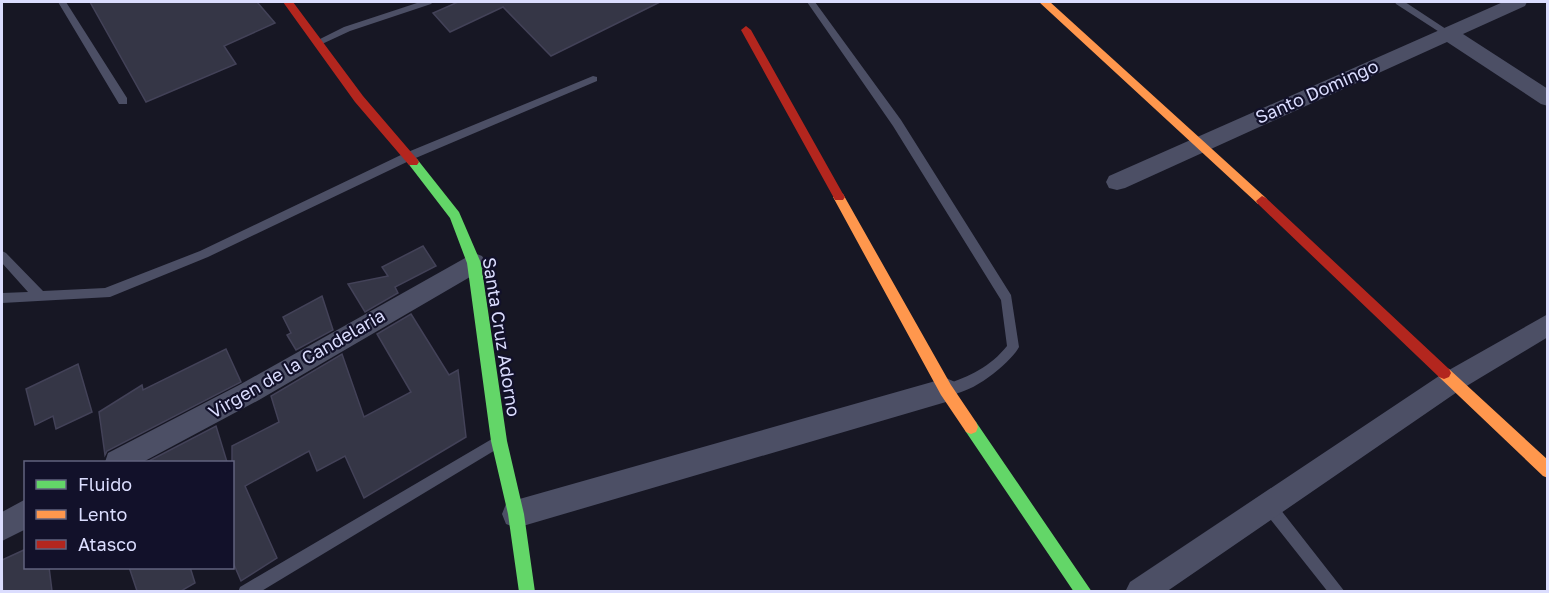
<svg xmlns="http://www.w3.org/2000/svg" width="1549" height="593" viewBox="0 0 1549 593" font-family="'Golos Text',sans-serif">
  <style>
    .building { fill: #353646; stroke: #434258; stroke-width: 1.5 }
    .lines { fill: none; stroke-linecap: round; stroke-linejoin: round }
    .lane { fill: #4c4f65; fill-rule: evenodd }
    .street { fill: #4c4f65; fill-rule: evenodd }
    .fast { fill: #63d668; fill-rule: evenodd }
    .slow { fill: #ff974d; fill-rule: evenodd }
    .jam { fill: #b3261e; fill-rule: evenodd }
    .labels { text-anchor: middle; stroke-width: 4.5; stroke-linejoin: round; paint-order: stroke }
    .street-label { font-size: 18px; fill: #dbddfe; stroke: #12112a }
  </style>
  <rect width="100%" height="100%" fill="#171724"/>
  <path class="building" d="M90,2H257L275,23L224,46L236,64L146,102Z
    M458,2H660L551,56L503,7L450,32L433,13Z
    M423,246L436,266L395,287L398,293L365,312L348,284L388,276L382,267Z
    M322,296L333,330L296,350L287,335L291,333L283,317Z
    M411,314L449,375L458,370L466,437L364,498L345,456L317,471L309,451L245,486L277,558L241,581L232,560V446L279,422L271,396L342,354L364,417L411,392L377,334Z
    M226,349L241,382L107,451L105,455L99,412L142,385L143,390Z
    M78,364L92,412L56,429L53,416L35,425L26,389Z
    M216,426L227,462H147Z
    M26,549V567H49L52,591H3L2,560Z
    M129,567H190L195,583L181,591H137Z"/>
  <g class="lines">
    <path class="lane" d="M58,2H66L127,98V104H119Z
      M420,2H433L431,4L350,31L322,44L319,45L314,42L344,27Z
      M807,2H815L901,120L1011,295L1019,347C1010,364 965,400 945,393L944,389L945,385C970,376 990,367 1007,346L1001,300L893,126Z
      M1395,2H1405L1452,33L1447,36L1444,35L1396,4Z
      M593,76L597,77V81L411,160L208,257L110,297L2,303V293L28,292L2,263V251L6,253L43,291L105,288L200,251L403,154Z
      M497,436L502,438L504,442L502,446L260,592H238L240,587Z
      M1268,498L1273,500L1345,592H1328L1263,510L1261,505L1263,500Z"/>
    <path class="street" d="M1503,2H1527L1525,6L1463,34L1548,89V106L1541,104L1447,42L1125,188L1117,190L1109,188L1106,182L1109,176Z
      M474,253L482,256L486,263L482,270L259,400L143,462H105L108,453L241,384Z
      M1548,314V337L1460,390L1166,592H1125L1130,582L1442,374Z
      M946,378L955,382L959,390L955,398L946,402L516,528L506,524L502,514L506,504L516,500Z
      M26,499V529L2,541V512Z"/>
    <path class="fast" d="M413,157L417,159L459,212L481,263L507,441L524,514L535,592H519L508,514L491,441L467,263L450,218L407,162Z
      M971,420L976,422L1092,592H1074L966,432L964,427L966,422Z"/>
    <path class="slow" d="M1039,2H1050L1266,198L1268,201L1266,204H1258Z
      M839,192L843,194L951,385L976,422L978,427L976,432L971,434L966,432L941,395L833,197Z
      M1444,367L1449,369L1548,460V478L1543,476L1439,377L1437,373L1439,369Z"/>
    <path class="jam" d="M283,2H293L363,96L417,159L419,162L417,165H409L355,102Z
      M746,26L751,30L843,194L845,197L843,200H835L741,30Z
      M1262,196L1266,198L1449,369L1451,373L1449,377L1444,379L1439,377L1258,204L1256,201Z"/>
  </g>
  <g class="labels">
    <g class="street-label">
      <text transform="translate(1317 92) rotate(-24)" y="6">Santo Domingo</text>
      <text transform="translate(501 337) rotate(81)" y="6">Santa Cruz Adorno</text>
      <text transform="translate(297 364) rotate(-30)" y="6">Virgen de la Candelaria</text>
    </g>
  </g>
  <rect width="1549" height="593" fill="none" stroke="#dbddfe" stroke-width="6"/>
  <rect x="24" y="461" width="210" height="108" fill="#12112a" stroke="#62637f" stroke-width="1.5"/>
  <rect x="36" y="480" width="30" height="9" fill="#63d668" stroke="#62637f" stroke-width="1.5"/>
  <text x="78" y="491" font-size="18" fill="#dbddfe">Fluido</text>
  <rect x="36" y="510" width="30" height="9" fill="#ff974d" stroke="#62637f" stroke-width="1.5"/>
  <text x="78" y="521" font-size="18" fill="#dbddfe">Lento</text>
  <rect x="36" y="540" width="30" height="9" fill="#b3261e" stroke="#62637f" stroke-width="1.5"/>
  <text x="78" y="551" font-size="18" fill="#dbddfe">Atasco</text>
</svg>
